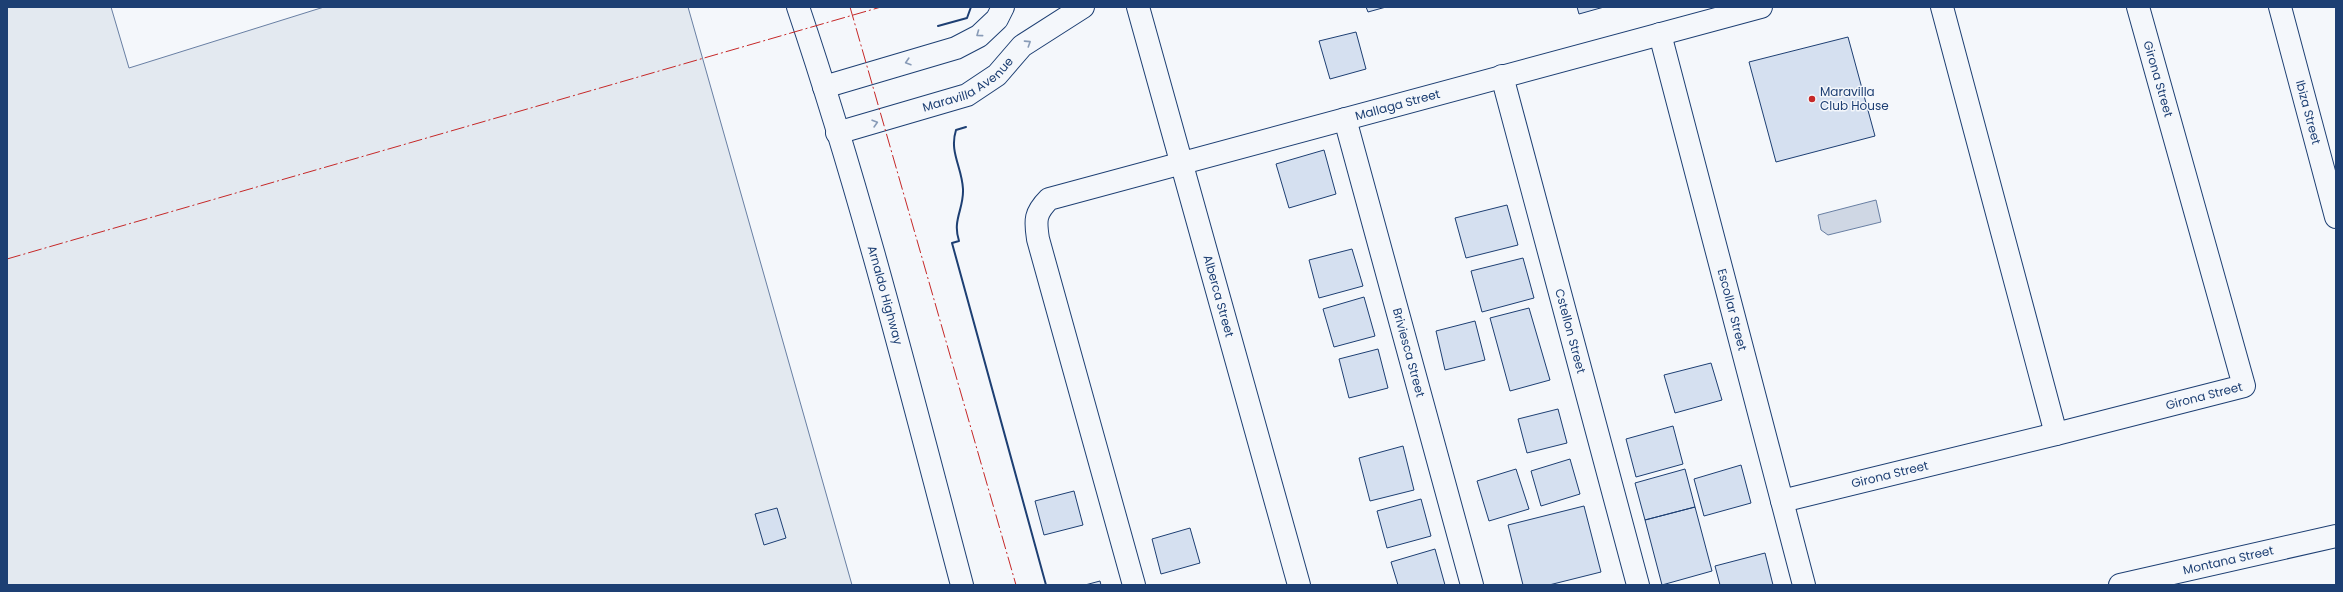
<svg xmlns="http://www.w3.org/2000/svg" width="2343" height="592" viewBox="0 0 2343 592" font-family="Poppins,sans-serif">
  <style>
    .green { fill: #e3e9f0; stroke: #687fa3 }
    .water { fill: #cfd7e4; stroke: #687fa3 }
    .building { fill: #d5e0f0; stroke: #1d3f73 }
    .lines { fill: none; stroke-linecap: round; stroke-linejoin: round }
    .minor-casing { stroke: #1d3f73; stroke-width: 24 }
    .major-casing { stroke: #1d3f73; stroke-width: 24 }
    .minor { stroke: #f4f7fb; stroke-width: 22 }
    .major { stroke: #f4f7fb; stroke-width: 22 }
    .wall { stroke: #1d3f73; stroke-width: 2 }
    .power { stroke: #c62828; stroke-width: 1; stroke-dasharray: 14 3 2 3; stroke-linecap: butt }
    .oneway { stroke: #889bb7 }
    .poi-dot { fill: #c62828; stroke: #f4f7fb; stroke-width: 1.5 }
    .labels { text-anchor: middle; stroke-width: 3; stroke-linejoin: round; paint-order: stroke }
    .street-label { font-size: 12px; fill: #1d3f73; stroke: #f4f7fb }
    .poi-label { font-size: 12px; fill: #1d3f73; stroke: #f4f7fb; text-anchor: start }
  </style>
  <rect width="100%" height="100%" fill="#f4f7fb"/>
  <path class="green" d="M7,7H111L129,68L324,7H688L852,585H7Z"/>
  <path class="water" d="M1876,200L1881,222L1828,235L1821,230L1818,215Z"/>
  <path class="building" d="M1366,7H1386L1368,12Z
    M1577,7H1604L1579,14Z
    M1356,32L1366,69L1330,79L1319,41Z
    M1848,37L1875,136L1776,162L1749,62Z
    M1324,150L1336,194L1289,208L1276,164Z
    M1507,205L1518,245L1466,258L1455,218Z
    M1352,249L1363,286L1319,298L1309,260Z
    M1523,258L1534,298L1482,312L1471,271Z
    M1364,297L1375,336L1334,347L1323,309Z
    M1529,308L1550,380L1510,391L1490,318Z
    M1475,321L1485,360L1445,370L1436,331Z
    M1378,349L1388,388L1349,398L1339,359Z
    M1711,363L1722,400L1675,413L1664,375Z
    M1558,409L1567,443L1527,453L1518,419Z
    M1673,426L1683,464L1636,477L1626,439Z
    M1403,446L1414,490L1370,501L1359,458Z
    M1570,459L1580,494L1541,506L1531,471Z
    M1741,465L1751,503L1704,516L1694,479Z
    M1516,469L1529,509L1489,521L1477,481Z
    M1685,469L1695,507L1645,520L1635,483Z
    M1074,491L1083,525L1044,535L1035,501Z
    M1421,499L1431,536L1387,548L1377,511Z
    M1584,506L1601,572L1549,585H1523L1508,525Z
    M1695,507L1712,571L1662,585L1645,520Z
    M777,508L786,538L764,545L755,514Z
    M1190,528L1200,563L1161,574L1152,539Z
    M1435,549L1445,585H1398L1391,562Z
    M1765,553L1773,585H1720L1715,566Z
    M1100,581L1101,585H1085Z"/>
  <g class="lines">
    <g class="minor-casing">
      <g id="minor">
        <path id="s1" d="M1138,7L1299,585"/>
        <path d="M1942,7L2056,434"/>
        <path id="s2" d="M2280,7L2336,217"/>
        <path id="s3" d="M1660,34L1804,585"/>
        <path id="s4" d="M1502,76L1638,585"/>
        <path d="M824,87L956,48L979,36L997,19L1003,7"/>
        <path id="s5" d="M1345,119L1472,585"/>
        <path id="s6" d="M837,133L967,95L997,75L1022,46L1083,7"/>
        <path id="s7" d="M1782,501L2056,434L2244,386L2138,7"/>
        <path id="s8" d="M1134,585L1038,239C1035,220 1035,213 1049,199L1761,7"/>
        <path id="s9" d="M2120,585L2336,536"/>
      </g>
    </g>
    <g class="major-casing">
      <g id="major">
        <path id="s10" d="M798,7C862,196 911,392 962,585"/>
      </g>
    </g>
    <use href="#minor" class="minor"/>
    <use href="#major" class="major"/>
    <path class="wall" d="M938,26L967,18L971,7
      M966,127L956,130C949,152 962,167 963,189C964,209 952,220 959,241L952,243L1046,585"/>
    <path class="power" d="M850,7L1016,585
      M7,259L881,7"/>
  </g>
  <defs><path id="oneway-chevron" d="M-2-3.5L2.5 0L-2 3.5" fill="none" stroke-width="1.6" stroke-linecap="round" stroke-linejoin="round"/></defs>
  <g class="oneway">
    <use href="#oneway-chevron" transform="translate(979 34) rotate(144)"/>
    <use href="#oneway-chevron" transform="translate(1028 43) rotate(-33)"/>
    <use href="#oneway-chevron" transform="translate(908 62) rotate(163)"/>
    <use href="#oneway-chevron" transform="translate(875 123) rotate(-16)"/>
  </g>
  <circle class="poi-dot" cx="1812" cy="99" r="4"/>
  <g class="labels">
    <g class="street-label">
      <text transform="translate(2158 79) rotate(74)" y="4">Girona Street</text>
      <text dy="4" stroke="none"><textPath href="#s6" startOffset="141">Maravilla Avenue</textPath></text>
      <text dy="4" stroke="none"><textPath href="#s8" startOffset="764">Mallaga Street</textPath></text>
      <text dy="4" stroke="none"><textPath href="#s2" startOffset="109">Ibiza Street</textPath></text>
      <text dy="4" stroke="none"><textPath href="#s10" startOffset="301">Arnaldo Highway</textPath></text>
      <text dy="4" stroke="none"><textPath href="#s1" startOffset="300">Alberca Street</textPath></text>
      <text dy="4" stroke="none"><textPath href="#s3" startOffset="285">Escollar Street</textPath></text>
      <text dy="4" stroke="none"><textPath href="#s4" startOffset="264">Cstellon Street</textPath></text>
      <text dy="4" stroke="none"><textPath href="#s5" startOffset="242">Briviesca Street</textPath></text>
      <text dy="4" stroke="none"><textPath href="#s7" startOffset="435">Girona Street</textPath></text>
      <text dy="4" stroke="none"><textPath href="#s7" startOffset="111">Girona Street</textPath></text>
      <text dy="4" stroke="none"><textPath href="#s9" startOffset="111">Montana Street</textPath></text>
    </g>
    <g class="poi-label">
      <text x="1820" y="96">Maravilla<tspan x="1820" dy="14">Club House</tspan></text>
    </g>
  </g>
  <rect width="2343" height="592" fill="none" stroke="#1d3f73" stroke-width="16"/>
</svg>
